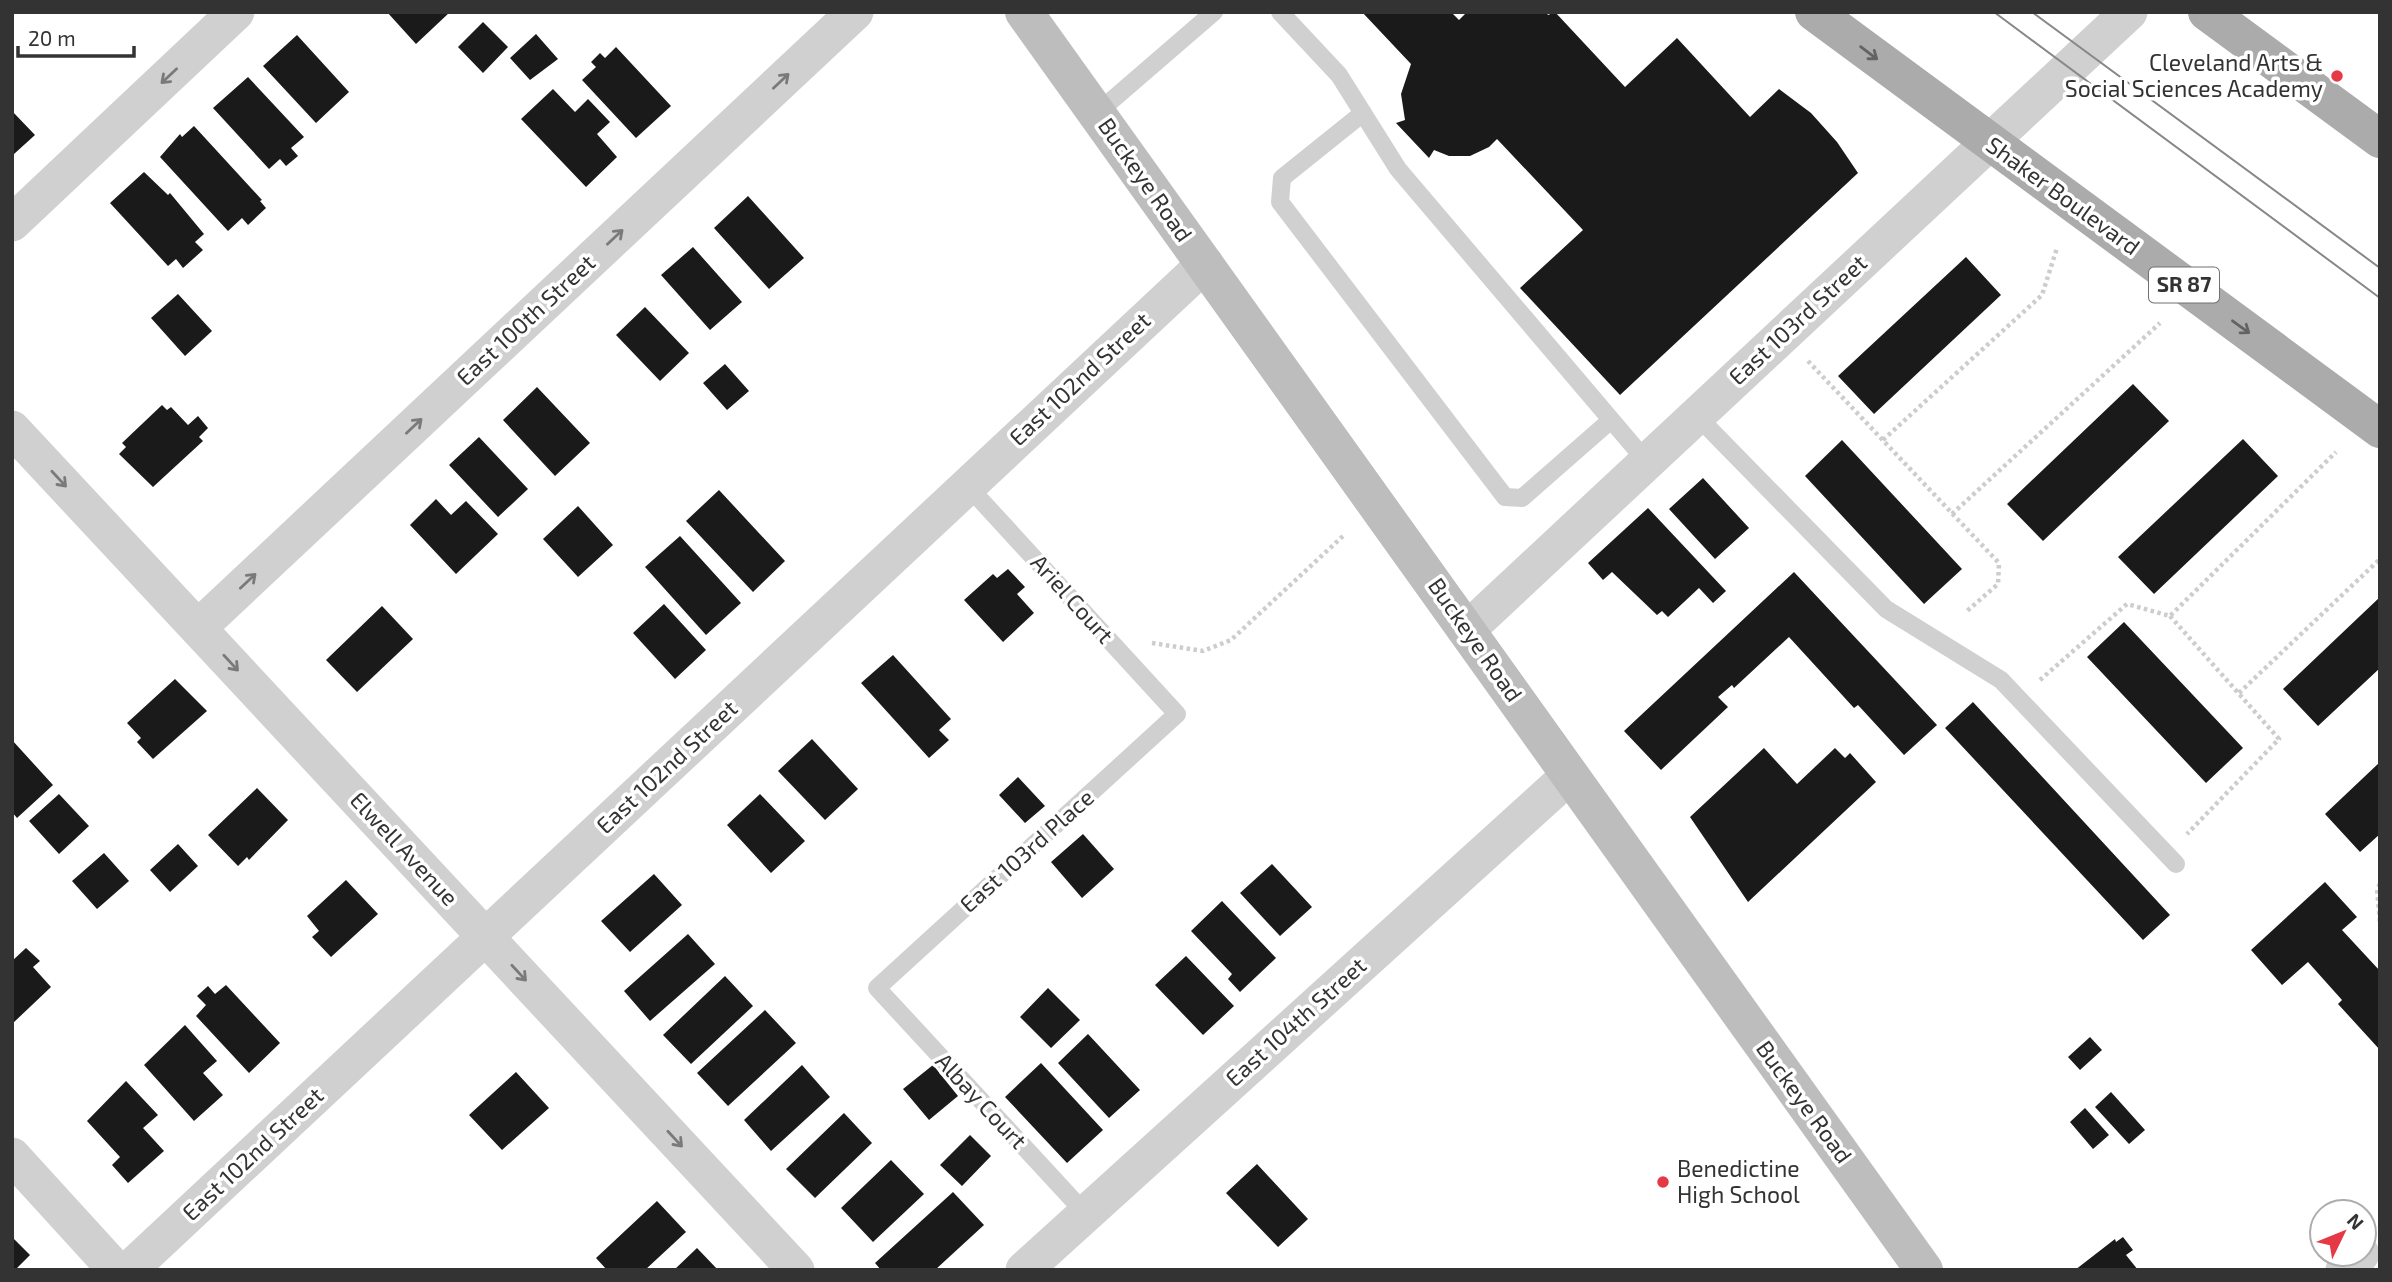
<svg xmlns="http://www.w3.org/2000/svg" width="2392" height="1282" viewBox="0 0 2392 1282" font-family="'Exo 2',sans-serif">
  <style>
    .building { fill: #1a1a1a }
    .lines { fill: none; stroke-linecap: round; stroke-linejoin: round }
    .path { stroke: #cdcdcd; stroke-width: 4.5; stroke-dasharray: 3.5 3.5; stroke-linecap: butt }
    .lane { stroke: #d0d0d0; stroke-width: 18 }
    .street { stroke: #d0d0d0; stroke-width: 37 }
    .secondary { stroke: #bdbdbd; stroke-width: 38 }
    .primary { stroke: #ababab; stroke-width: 38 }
    .tram { stroke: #888; stroke-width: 2 }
    .oneway { stroke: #636363 }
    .oneway2 { stroke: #7a7a7a }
    .poi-dot { fill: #e63946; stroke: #fff; stroke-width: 2.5 }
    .labels { text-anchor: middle; stroke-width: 7; stroke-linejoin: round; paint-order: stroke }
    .shield { fill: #fff; stroke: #707070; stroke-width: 2 }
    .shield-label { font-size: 21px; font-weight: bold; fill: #333 }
    .poi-label { font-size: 23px; fill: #333; stroke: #fff; text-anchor: end }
    .street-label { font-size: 23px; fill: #333; stroke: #fff }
  </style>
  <rect width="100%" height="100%" fill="#fff"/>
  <path class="building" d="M387,12H450L416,44Z
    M1362,12H1451L1459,20L1467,12H1546L1548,15L1555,12L1625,87L1677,38L1750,117L1779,89L1811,113L1837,142L1858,173L1620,395L1520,288L1583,230L1497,139L1489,147L1470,156H1449L1434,150L1429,158L1396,123L1405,120L1401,94L1411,64Z
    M483,22L508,47L483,73L458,47Z
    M536,34L558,59L530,80L510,58Z
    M297,35L349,92L316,123L263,66Z
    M616,47L671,106L636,138L582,80L596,67L591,62L600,53L605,58Z
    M248,77L304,137L291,148L298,156L286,166L280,159L269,169L213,108Z
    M553,89L575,112L588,99L610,122L597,134L617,157L586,187L521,119Z
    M12,111L35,135L14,154L12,152Z
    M194,126L262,200L260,201L266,208L248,225L242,218L228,231L160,157L180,134L182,137Z
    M144,172L168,195L170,193L204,234L195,242L203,250L183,268L176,259L168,266L110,203Z
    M748,196L804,258L769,289L714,228Z
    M693,247L742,302L710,330L661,275Z
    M1966,257L2001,295L1874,414L1838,376Z
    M178,294L212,331L185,356L151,318Z
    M645,307L689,353L660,381L616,335Z
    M725,364L749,391L727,410L703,383Z
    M2133,384L2169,421L2043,541L2007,504Z
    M537,387L590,443L555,476L503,420Z
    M162,405L167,410L171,407L188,425L198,416L208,428L199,437L203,441L153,487L119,454L126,447L122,443Z
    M479,437L528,489L498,517L449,465Z
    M2243,439L2278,476L2154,594L2118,557Z
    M1842,440L1962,569L1924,604L1805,476Z
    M1703,478L1749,528L1715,559L1669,509Z
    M719,490L785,561L753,592L686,521Z
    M436,499L451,515L466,501L498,534L456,574L410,525Z
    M578,506L613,545L578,577L543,539Z
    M1648,508L1726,591L1713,603L1699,588L1668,617L1662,611L1657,615L1612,572L1603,580L1588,563Z
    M680,536L741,603L706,635L645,567Z
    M1008,569L1025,587L1017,594L1034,613L1003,642L964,600L993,574L997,578Z
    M1794,572L1937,725L1904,755L1858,705L1854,708L1789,637L1734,688L1732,685L1718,697L1728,707L1661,770L1624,731Z
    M2380,597V668L2318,726L2283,689Z
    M664,604L706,650L675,679L633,633Z
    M382,606L413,639L357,692L326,660Z
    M2124,622L2243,748L2206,783L2087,657Z
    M893,655L951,719L939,730L949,740L929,758L861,683Z
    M175,679L207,711L153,759L137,742L141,738L127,723Z
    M1973,702L2170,915L2143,940L1945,728Z
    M812,739L858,789L825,820L778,771Z
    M12,740L53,785L17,818L12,812Z
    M1764,748L1797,784L1835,748L1845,758L1850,753L1876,782L1748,902L1690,817Z
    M2380,762V834L2360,852L2325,814Z
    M1018,777L1045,806L1025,823L999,795Z
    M257,788L288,820L249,860L247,857L238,866L208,835Z
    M59,794L89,826L59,854L29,821Z
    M760,794L805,841L771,873L727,825Z
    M1083,834L1114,869L1082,898L1051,862Z
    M178,844L198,866L170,892L150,870Z
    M104,853L129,881L97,909L72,881Z
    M1272,864L1312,907L1280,936L1240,893Z
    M654,874L682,905L630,952L601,921Z
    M346,880L378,914L331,957L312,937L319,931L307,916Z
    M2325,882L2357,917L2342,930L2380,971V1050L2338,1004L2342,1000L2308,962L2282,985L2251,950Z
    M1222,901L1276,958L1240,992L1228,979L1232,974L1191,931Z
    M688,934L715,964L650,1021L624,991Z
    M26,948L40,961L33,967L51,987L12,1024V961Z
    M1186,956L1234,1006L1203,1035L1155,985Z
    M725,976L753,1006L691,1064L663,1035Z
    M226,985L280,1043L249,1073L196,1016L206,1005L197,996L208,986L215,994Z
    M1048,988L1080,1020L1051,1048L1020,1017Z
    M765,1010L796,1043L728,1106L697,1073Z
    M185,1025L217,1061L203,1073L223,1095L194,1121L144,1065Z
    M1088,1034L1140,1090L1109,1118L1058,1063Z
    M2090,1037L2102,1050L2080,1070L2068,1057Z
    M1041,1063L1103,1130L1067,1163L1005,1097Z
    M802,1065L830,1097L771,1151L744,1120Z
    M933,1065L958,1096L929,1120L903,1089Z
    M516,1072L549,1108L502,1150L469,1115Z
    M126,1081L158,1115L143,1128L164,1151L128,1183L112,1165L120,1157L87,1121Z
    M2111,1092L2145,1130L2129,1144L2095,1107Z
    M2085,1108L2109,1135L2093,1149L2070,1122Z
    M844,1113L872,1143L815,1198L786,1169Z
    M970,1135L991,1156L962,1186L940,1165Z
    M891,1160L924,1194L873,1242L841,1208Z
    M1257,1164L1308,1219L1278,1247L1226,1193Z
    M953,1192L984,1225L935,1270H881L875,1263Z
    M657,1201L686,1232L645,1270H607L596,1258Z
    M12,1237L30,1255L15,1270H12Z
    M2123,1237L2133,1250L2126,1255L2138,1270H2075L2115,1239L2116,1242Z
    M697,1248L718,1270H674Z"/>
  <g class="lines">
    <path class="path" d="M1808,361L1999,563L1998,584L1967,611
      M1883,440L2042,295L2057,248
      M1952,514L2160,323
      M2170,616L2279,739L2187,834
      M1152,643L1203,651L1231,640L1343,536
      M2040,680L2127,604L2170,616L2336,452
      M2239,693L2380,559
      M2380,884L2377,889L2380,923"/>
    <path class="lane" d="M1280,12L1339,75L1398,169L1647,462
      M1097,113L1214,12
      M1363,113L1282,178L1280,202L1505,497L1522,498L1611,420
      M1696,415L1886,609L2001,680L2176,864
      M966,484L1177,714L877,988L1085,1213"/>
    <path class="street" d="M12,223L236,12
      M12,429L796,1270
      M198,628L855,12
      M1468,629L2129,12
      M12,1156L116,1270
      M129,1270L1205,264
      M1024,1270L1569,776
      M2344,1270L2361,1254"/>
    <path class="secondary" d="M1024,12L1924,1270"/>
    <path class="primary" d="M1814,12L2380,429
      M2207,12L2380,139"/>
    <path class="tram" d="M1994,12L2380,298
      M2032,12L2380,268"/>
  </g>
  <defs><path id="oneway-shaft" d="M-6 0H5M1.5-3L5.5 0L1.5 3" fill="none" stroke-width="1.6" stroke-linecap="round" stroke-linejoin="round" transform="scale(1.75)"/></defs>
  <g class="oneway">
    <use href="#oneway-shaft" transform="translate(1869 53) rotate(37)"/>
    <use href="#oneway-shaft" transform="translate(2241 327) rotate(36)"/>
  </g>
  <g class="oneway2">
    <use href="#oneway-shaft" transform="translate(169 76) rotate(137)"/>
    <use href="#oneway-shaft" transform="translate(781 81) rotate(-43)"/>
    <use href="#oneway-shaft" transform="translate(615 237) rotate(-43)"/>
    <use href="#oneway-shaft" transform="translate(414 426) rotate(-43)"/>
    <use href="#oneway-shaft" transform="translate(59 479) rotate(47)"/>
    <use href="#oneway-shaft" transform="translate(248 581) rotate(-43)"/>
    <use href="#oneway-shaft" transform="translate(231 663) rotate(47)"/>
    <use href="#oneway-shaft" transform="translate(519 973) rotate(47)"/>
    <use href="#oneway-shaft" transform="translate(675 1139) rotate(47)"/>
  </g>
  <g class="poi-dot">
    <circle cx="2337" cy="76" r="7"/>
    <circle cx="1663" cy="1182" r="7"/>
  </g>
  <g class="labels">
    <rect class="shield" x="2149" y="267.5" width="70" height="35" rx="5"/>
    <g class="shield-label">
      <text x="2184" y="292">SR 87</text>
    </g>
    <g class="poi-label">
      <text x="2323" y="71">Cleveland Arts &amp;<tspan x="2323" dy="26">Social Sciences Academy</tspan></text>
      <text x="1677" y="1177" text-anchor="start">Benedictine<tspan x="1677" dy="26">High School</tspan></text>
    </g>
    <g class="street-label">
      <text transform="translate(1145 180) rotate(55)" y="8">Buckeye Road</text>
      <text transform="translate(2063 196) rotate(36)" y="8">Shaker Boulevard</text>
      <text transform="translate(526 320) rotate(-43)" y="8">East 100th Street</text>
      <text transform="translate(1798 320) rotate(-43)" y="8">East 103rd Street</text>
      <text transform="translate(1080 379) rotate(-43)" y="8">East 102nd Street</text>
      <text transform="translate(1072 599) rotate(48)" y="8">Ariel Court</text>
      <text transform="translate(1475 640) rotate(55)" y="8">Buckeye Road</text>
      <text transform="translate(667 767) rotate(-43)" y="8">East 102nd Street</text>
      <text transform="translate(404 849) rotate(47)" y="8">Elwell Avenue</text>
      <text transform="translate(1027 851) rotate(-42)" y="8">East 103rd Place</text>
      <text transform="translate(1296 1022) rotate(-42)" y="8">East 104th Street</text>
      <text transform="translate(981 1101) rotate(47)" y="8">Albay Court</text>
      <text transform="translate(1804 1102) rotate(54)" y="8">Buckeye Road</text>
      <text transform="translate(253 1154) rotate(-43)" y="8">East 102nd Street</text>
    </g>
  </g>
  <rect width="2392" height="1282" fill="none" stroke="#333333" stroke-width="28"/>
  <g transform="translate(2343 1233) rotate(47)"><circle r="33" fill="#ffffff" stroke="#adadad" stroke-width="2"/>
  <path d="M0-5L12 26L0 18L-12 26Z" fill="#e63946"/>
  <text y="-10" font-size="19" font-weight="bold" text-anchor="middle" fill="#333333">N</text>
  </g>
  <path d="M18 46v10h116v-10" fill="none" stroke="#333333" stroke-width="3.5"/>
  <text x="28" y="46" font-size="21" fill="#333333" stroke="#ffffff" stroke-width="5" paint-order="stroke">20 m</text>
</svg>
